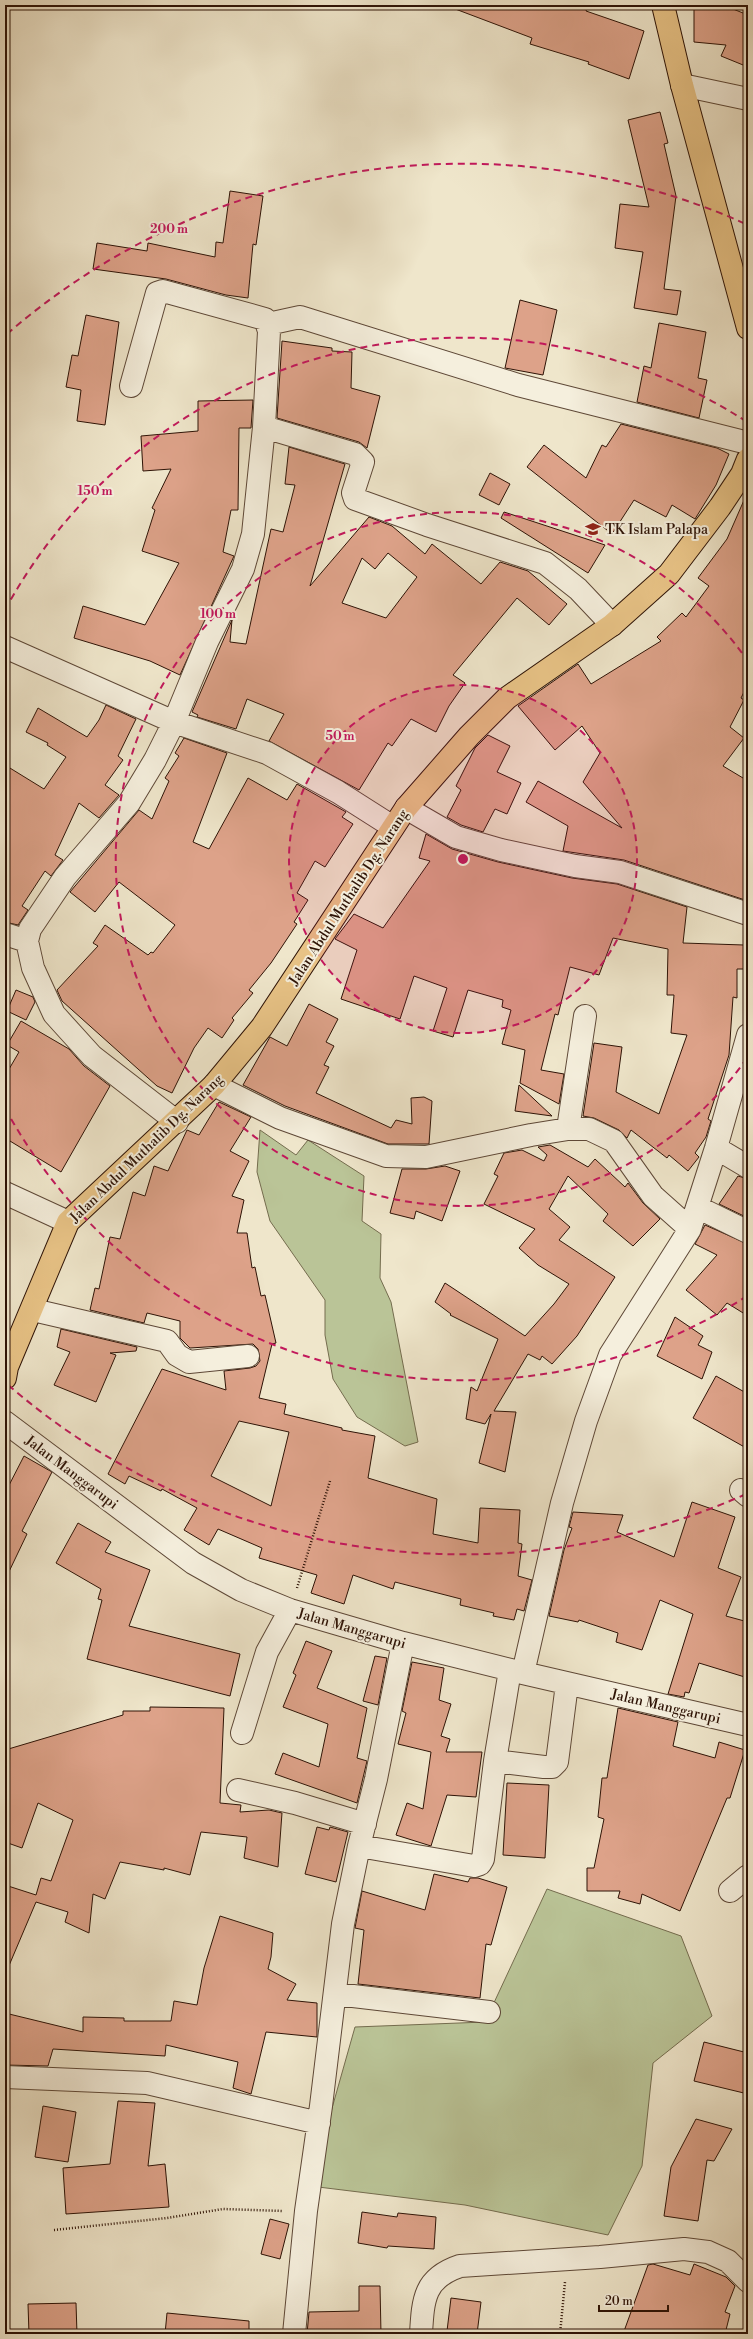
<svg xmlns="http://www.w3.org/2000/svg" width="753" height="2339" viewBox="0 0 753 2339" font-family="'Libre Bodoni',serif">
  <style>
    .green { fill: #bac497; stroke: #746c4e }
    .building { fill: #dda289; stroke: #2e1306; fill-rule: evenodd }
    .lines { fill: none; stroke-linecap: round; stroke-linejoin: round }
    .minor-casing { stroke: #5e4837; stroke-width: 24 }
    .major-casing { stroke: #2e1306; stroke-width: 24 }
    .path { stroke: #2e1306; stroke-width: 2.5; stroke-dasharray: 1 2; stroke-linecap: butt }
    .minor { stroke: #f5efdd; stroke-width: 22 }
    .major { stroke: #e8c386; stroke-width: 22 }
    .ring { fill: none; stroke: #c2185b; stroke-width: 2; stroke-dasharray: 7 5 }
    .labels { text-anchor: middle; stroke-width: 4; stroke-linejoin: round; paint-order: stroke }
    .poi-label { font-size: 14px; fill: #2e1306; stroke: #f5efdd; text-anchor: start }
    .street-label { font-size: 14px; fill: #2e1306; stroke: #f5efdd }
    .centre { fill: #c2185b; stroke: #f5efdd; stroke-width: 2 }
    .ring-label { font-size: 12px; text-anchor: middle; font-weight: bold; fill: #c2185b; stroke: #f5efdd; stroke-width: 4; stroke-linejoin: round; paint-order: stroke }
  </style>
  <rect width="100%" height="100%" fill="#efe6cb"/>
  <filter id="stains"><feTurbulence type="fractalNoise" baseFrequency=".005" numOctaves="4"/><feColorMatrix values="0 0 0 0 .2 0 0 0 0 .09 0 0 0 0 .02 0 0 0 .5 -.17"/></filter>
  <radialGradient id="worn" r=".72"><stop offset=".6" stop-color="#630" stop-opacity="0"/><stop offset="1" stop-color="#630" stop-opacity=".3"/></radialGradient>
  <path class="green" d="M260,1130L296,1155L308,1140L364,1176L362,1221L381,1234L380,1278L391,1302L418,1442L405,1446L357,1417L333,1379L325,1335V1300L270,1221L257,1172Z
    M547,1889L681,1936L712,2016L653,2063L642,2166L608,2235L465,2205L310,2186L355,2027L485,2022Z"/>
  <path class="building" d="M451,5H588L586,11L644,31L629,79L588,64L589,62L530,44L532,38L450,7Z
    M694,5H723L748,15V67L721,56L726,45L694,42Z
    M660,112L668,143L664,144L676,196L664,289L681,291L677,315L634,308L643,252L615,248L620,204L649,207L628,120Z
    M230,191L263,196L256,245L253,244L248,298L226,295L166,279L93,269L97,243L147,251L148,243L215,257L216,242L223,243Z
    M520,300L557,310L543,375L505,368Z
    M86,315L119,322L105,425L77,421L81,390L66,387L72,355L78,356Z
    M659,323L706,332L698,378L707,380L699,418L637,402L644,366L651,368Z
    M282,341L332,348V351L352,352L351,388L380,396L367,448L359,442L277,418Z
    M253,400L251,428H239L238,510H231L223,552L234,556L180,675L150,661L74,638L83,606L145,625L179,563L142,551L155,510L152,508L171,469L143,471L141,436L198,431V401Z
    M621,424L717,448L729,454L716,485L695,519L672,505L666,517L634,500L612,534L527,467L544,445L586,478L602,445L606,447Z
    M289,447L345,464L310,586L369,517L392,526L425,554L432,544L481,584L500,562L528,571L567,604L549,625L517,598L453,675L465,683L449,706L436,732L411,719L392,746L388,743L359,790L269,741L284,714L247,699L236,729L197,717L198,715L192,712L232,620L230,642L246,644L271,529L283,532L295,485L285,484ZM388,553L417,577L386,618L342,603L362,558L375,569Z
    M490,473L510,484L499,505L479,495Z
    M748,491V684L741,698L744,700L730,727L744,738L723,766L748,781V901L624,860L563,851L568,826L526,802L538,781L622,828L583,782L600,753L582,726L555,750L518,706L578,664L591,684L661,641L657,637L682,613L686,617L709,586L698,578L727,539Z
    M504,512L605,545L588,573L501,518Z
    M106,705L136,719L118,756L123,760L105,785L119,795L99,818L79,803L55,855L63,860L51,876L45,871L22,906L28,910L18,925L5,922V765L44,789L66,757L47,745L48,743L26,732L38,708L87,737L99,720Z
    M488,735L510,746L497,772L521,783L507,814L495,809L483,832L461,825L447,817L461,790L456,786L475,748Z
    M184,738L227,753L193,842L209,849L248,778L287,800L297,784L346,812L342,817L353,824L325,867L315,861L297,893L308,900L294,922L297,924L271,963L249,990L253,993L232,1018L234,1020L222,1038L208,1028L194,1048L172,1093L157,1086L62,1001L57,990L98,946L93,943L105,925L148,955L151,952L153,953L175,925L119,882L95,912L70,892L139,810L152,819L169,781L165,778L179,756L175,753Z
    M426,834L452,849L498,862L572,878L617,884L687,907L683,943L744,945V969H737V998L733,997L729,1055L708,1119L711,1121L706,1137L695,1153L699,1157L688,1171L669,1155L667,1158L631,1130L627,1138L619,1130L594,1118L583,1116L594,1043L622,1047L616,1092L659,1114L687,1035L671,1033L674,995H667L668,949L613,938L599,975L570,967L558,1015L555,1014L541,1070L564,1074L559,1104L520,1083L525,1050L502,1044L511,1010L502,1007L503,1000L468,990L453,1037L433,1031L447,988L414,976L400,1019L341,999L357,950L335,939L354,914L383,928L430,861L419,858Z
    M16,990L33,997L35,1002L26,1020L7,1011Z
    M309,1004L338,1019L326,1042L334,1046L324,1065L329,1067L316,1093L391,1128L396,1120L412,1124L411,1098L424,1097L432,1101L429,1144H388L285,1106L243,1085L270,1037L287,1046Z
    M21,1021L69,1049L84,1066L110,1086L61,1172L5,1138V1076L19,1052L7,1045Z
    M519,1085L552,1116L515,1111Z
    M219,1102L251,1117L230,1151L249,1161L232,1196L244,1200L237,1233H247L252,1268L255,1267L261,1296L265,1295L276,1343L272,1344L259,1398L286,1404L284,1414L342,1428V1430L375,1436L368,1478L437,1499L433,1534L478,1543L480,1508L520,1510L518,1543L522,1544L518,1576L532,1580L524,1611L517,1609L514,1620L493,1616L494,1613L460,1605L461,1599L395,1582L393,1589L353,1575L344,1604L311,1593L317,1575L259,1558L262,1548L218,1529L209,1545L184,1530L197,1508L162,1489L161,1491L129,1476L125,1484L108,1474L162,1369L226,1390L224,1371L250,1368L256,1366L260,1361L258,1349L253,1344L190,1348L180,1338V1321L147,1313L144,1323L90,1310L95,1288L99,1289L110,1237L120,1239L133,1192L145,1196L154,1166L168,1171L187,1130L199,1135ZM239,1421L289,1432L271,1506L211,1476Z
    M550,1145L588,1167L595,1159L625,1187L628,1183L643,1203L660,1219L633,1246L603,1221L608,1214L568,1176L549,1209L570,1227L559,1240L615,1277L577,1336L552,1364L542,1356L540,1360L528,1354L494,1411L516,1412L505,1472L479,1463L491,1414L485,1424L466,1419L471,1387L477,1391L498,1339L450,1315L451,1314L435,1302L445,1283L525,1336L554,1304L569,1284L538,1265L519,1248L535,1229L484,1204L498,1176L494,1174L504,1153L522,1150L544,1161L547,1155L538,1147Z
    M445,1166L460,1171L442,1221L416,1211L414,1219L390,1213L402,1169H426Z
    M738,1176L748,1179V1218L719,1204Z
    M705,1225L748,1244V1316L727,1303L717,1315L686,1290L717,1255L695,1244Z
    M675,1317L703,1336L698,1345L712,1352L702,1379L657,1356Z
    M61,1329L137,1347L136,1351L110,1353L116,1355L96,1402L54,1385L70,1352L57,1347Z
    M716,1376L748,1394V1449L693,1418Z
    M24,1456L52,1472L22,1531L27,1534L5,1580V1493Z
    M692,1502L735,1517L718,1568L741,1577L726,1616L748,1622V1678L699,1663L689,1693L685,1692L684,1697L668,1694L693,1614L660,1600L642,1650L616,1642L618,1633L579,1620L578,1622L549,1616L564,1550L572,1528L569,1527L573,1512L623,1515L617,1532L674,1557Z
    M78,1523L111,1542L105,1552L150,1570L129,1626L240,1654L230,1696L87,1659L102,1600L98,1599L101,1589L56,1563Z
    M306,1641L332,1651L317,1688L367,1708L357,1758L367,1761L357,1803L275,1774L283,1753L319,1767L328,1724L283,1707L296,1675L293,1673Z
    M375,1656L387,1658L378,1705L363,1701Z
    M412,1662L444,1668L439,1700L451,1704L441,1736L450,1739L446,1752H482L476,1797L447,1795L431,1846L396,1835L407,1803L423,1809L431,1752L398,1744L406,1713L402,1711Z
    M150,1707L224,1708L220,1803L241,1805L240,1812L269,1810L282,1813L278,1867L244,1858L247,1837L201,1832L190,1875L164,1868V1870L120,1862L105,1899L93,1894L89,1933L65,1922L68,1912L36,1902L5,1975V1885L36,1895L41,1878L51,1881L73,1820L38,1803L22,1848L5,1842V1750L123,1715V1711H150Z
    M618,1708L678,1722L673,1746L715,1758L719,1742L745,1750L730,1798H727L680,1911L642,1894L640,1904L618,1898L620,1891H587V1868H594L604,1819L598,1817L602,1778H607Z
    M507,1783L549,1785L545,1858L503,1855Z
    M317,1827L329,1830L330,1827L348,1832L336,1882L305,1874Z
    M434,1874L468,1882L470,1878H478L507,1887L491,1945L486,1944L480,1998L358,1984L364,1930L355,1928L362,1891L425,1910Z
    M220,1916L273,1933L271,1957L268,1969L296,1984L287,2000L317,2003V2037L266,2032L251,2094L233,2088L238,2062L166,2045L165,2056L53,2049L48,2066L5,2065V2013L83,2032V2017L124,2018V2021H171L174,2001L197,2005L204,1968Z
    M704,2042L748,2053V2094L694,2081Z
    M118,2101L155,2103L148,2166L165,2164L169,2207L66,2214L63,2168L110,2164Z
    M43,2106L76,2112L68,2162L35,2157Z
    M696,2119L732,2129L714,2161L707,2160L698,2221L664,2216L671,2167Z
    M362,2212L397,2217L398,2213L436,2217L434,2249L388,2246L387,2248L358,2243Z
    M270,2219L289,2224L280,2259L261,2254Z
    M653,2264L690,2275L694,2264L726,2277L735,2286L725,2312L730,2314L725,2334H623L648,2265Z
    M359,2286H380L381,2334H307L309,2312L359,2311Z
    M451,2298L481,2302L477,2334L447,2331Z
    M76,2303L77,2334H29L28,2304Z
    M167,2313L249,2321V2334H165Z"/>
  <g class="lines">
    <g class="minor-casing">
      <path id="minor" d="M682,85L748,99
        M268,324L300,317L518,385L748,443
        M131,386L157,293L163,291L265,319L269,331L264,427
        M5,647L174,722L207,642L243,569L253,534L264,427L355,454L363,462L353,493L355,499L427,525L545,563L578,589L612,625
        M406,808L456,837L501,850L575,866L620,872L748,914
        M5,934L27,941
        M214,1085L280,1118L386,1156L426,1157L531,1135L568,1129H589L614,1141L653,1196L690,1229
        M177,1122L92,1056L54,1014L33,968L27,941L30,929L65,877L129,803L155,760L174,722L267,753L338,792L393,827
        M568,1129L585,1016
        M716,1148L748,1167
        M5,1193L68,1222
        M697,1207L748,1232
        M33,1310L167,1341L177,1355L189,1362L248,1356
        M5,1422L193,1563L241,1590L290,1610L403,1643L523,1673L748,1725
        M741,1490L748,1496
        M523,1673L562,1503L586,1421L610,1355L690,1229L716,1148L748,1035
        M242,1733L267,1652L290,1610
        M495,1761L510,1670
        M238,1790L295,1803L365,1824
        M359,1846L376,1779L403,1643
        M730,1891L748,1876
        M336,1994L489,2012
        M5,2077L147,2083L319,2123
        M294,2334L306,2211L321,2106L343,1924L359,1846L474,1866L480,1864L483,1859L495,1761L544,1767H552L557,1762L567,1684
        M421,2334C423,2299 424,2278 460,2266L600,2257L684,2249L708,2252L728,2261L748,2281"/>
    </g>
    <g class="major-casing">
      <path id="major" d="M663,5L682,85L748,328
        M5,1378L7,1367L68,1222L214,1085L262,1027L406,808L469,736L507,698L612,625L669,574L720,507L742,474L748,459"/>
    </g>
    <path class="path" d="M297,1588L330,1481
      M54,2230L167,2218L223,2209L283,2211
      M560,2334L565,2282"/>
    <use href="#minor" class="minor"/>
    <use href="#major" class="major"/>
  </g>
  <circle cx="463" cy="859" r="174" fill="#c2185b" fill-opacity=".12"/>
  <g class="ring">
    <circle cx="463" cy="859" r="174"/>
    <path d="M747 1058A347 347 0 1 1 747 660"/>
    <path d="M747 1296A521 521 0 0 1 5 1108M5 610A521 521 0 0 1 747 422"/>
    <path d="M746 1494A695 695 0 0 1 7 1384M7 334A695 695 0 0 1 746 224"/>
  </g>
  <defs>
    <g id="school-bare" transform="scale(1.2)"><path d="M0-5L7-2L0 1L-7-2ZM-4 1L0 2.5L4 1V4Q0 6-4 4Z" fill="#8f2418" stroke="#f5efdd" stroke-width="2.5" paint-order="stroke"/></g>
  </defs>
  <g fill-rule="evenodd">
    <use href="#school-bare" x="593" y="529"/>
  </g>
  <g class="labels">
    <g class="poi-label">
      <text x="605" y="534">TK Islam Palapa</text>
    </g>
    <g class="street-label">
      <text transform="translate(348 897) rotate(-57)" y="5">Jalan Abdul Muthalib Dg. Narang</text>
      <text transform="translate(146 1148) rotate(-44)" y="5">Jalan Abdul Muthalib Dg. Narang</text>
      <text transform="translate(72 1472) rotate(37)" y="5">Jalan Manggarupi</text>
      <text transform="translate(352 1628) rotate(16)" y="5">Jalan Manggarupi</text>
      <text transform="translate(666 1706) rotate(13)" y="5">Jalan Manggarupi</text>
    </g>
  </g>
  <circle cx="463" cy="859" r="6" class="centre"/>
  <g class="ring-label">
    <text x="169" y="233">200 m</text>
    <text x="95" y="495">150 m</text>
    <text x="218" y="618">100 m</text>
    <text x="340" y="740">50 m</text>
  </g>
  <rect width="753" height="2339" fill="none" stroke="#efe6cb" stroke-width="20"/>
  <rect x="6" y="6" width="741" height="2327" fill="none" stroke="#2e1306" stroke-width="2"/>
  <rect x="10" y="10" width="733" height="2319" fill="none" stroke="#2e1306"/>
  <path d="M599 2305v6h69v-6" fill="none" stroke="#2e1306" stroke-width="2"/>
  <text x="605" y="2305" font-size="12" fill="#2e1306" stroke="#f5efdd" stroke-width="3" paint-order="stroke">20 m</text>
  <rect width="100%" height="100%" filter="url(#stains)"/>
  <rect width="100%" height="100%" fill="url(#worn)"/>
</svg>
